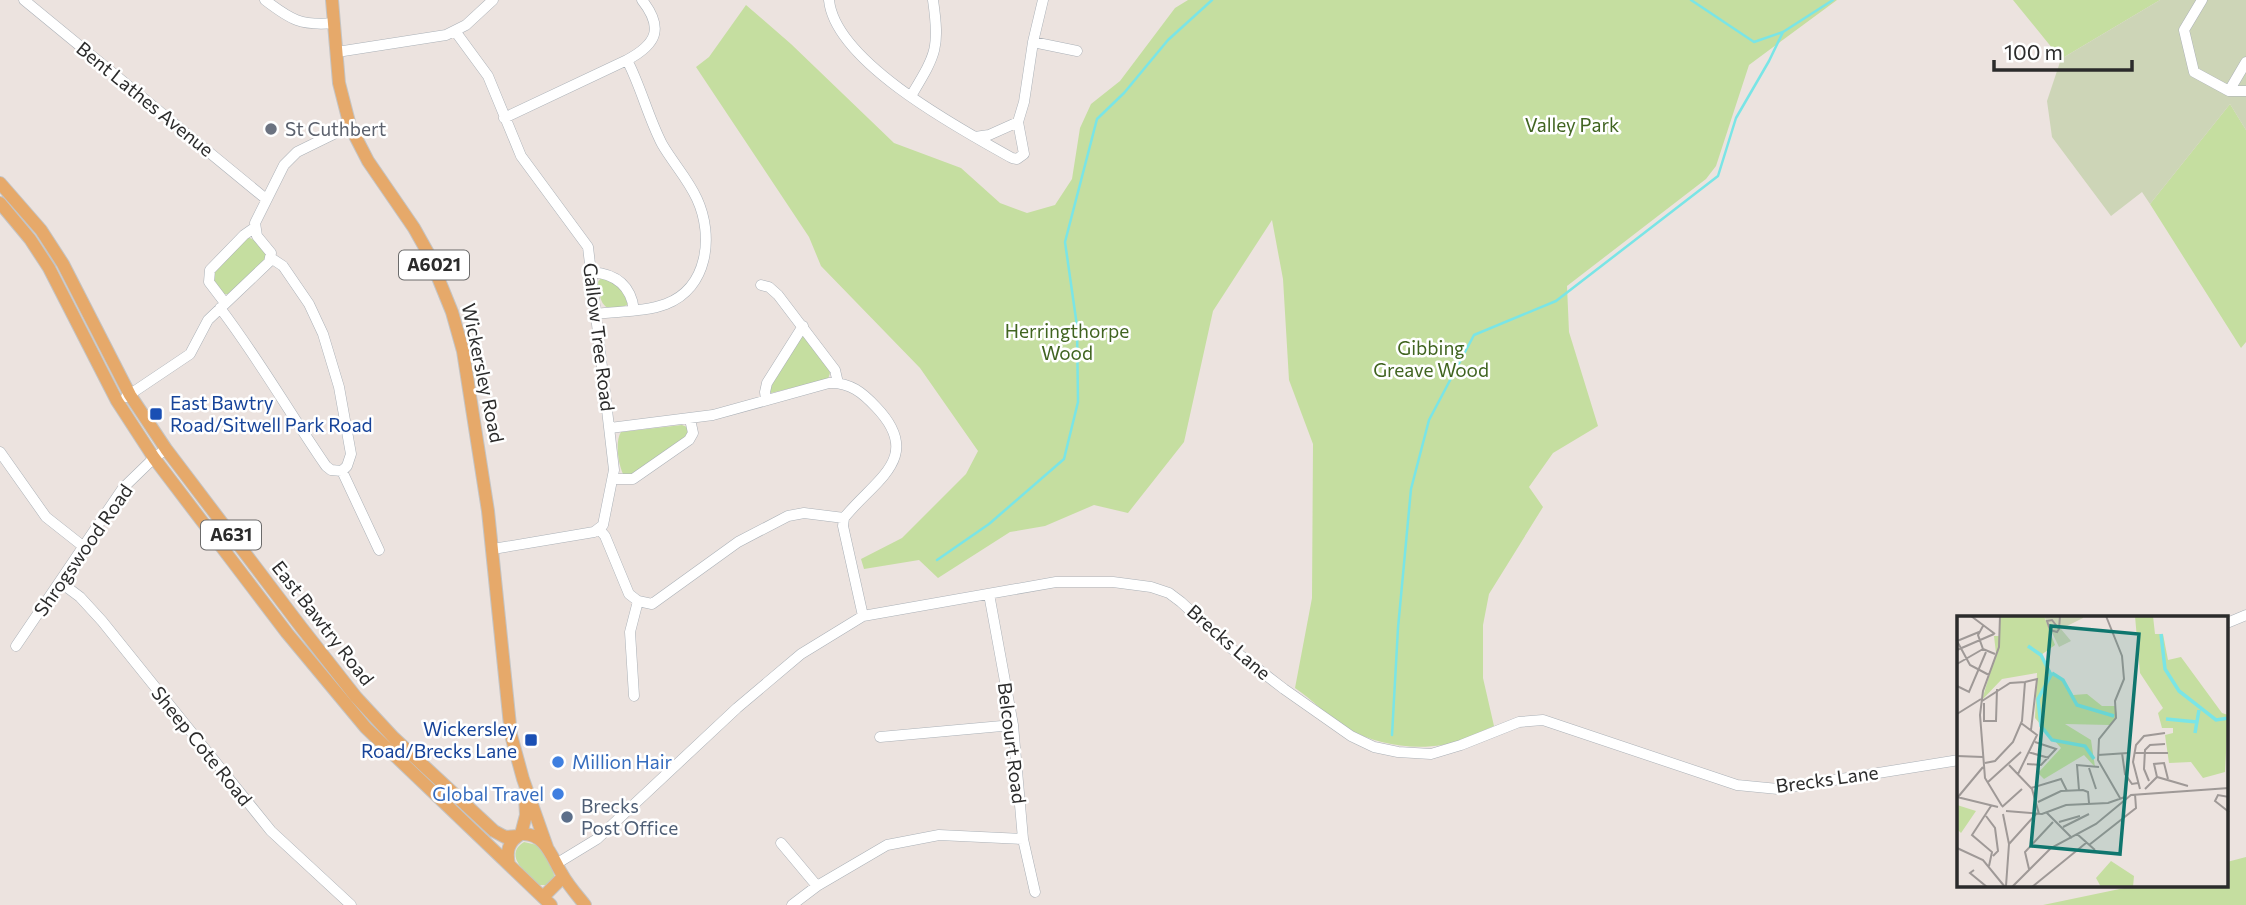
<svg xmlns="http://www.w3.org/2000/svg" width="2246" height="905" viewBox="0 0 2246 905" font-family="Commissioner,sans-serif">
  <style>
    .green { fill: #c5dea0 }
    .cemetery { fill: #cdd5b7 }
    .lines { fill: none; stroke-linecap: round; stroke-linejoin: round }
    .stream { stroke: #7ae5e6; stroke-width: 2.5 }
    .minor-casing { stroke: #abb1b7; stroke-width: 11 }
    .major-casing { stroke: #c4c4c4; stroke-width: 14 }
    .minor { stroke: #fff; stroke-width: 10 }
    .major { stroke: #e6a96a; stroke-width: 12 }
    .worship-dot { fill: #6b7280; stroke: #fff; stroke-width: 2.5 }
    .transit-dot { fill: #1a4fb4; stroke: #fff; stroke-width: 2.5 }
    .shop-dot { fill: #3f7fe0; stroke: #fff; stroke-width: 2.5 }
    .service-dot { fill: #5c6f8a; stroke: #fff; stroke-width: 2.5 }
    .labels { text-anchor: middle; stroke-width: 5; stroke-linejoin: round; paint-order: stroke }
    .shield { fill: #fff; stroke: #6b6b6b; stroke-width: 2 }
    .shield-label { font-size: 18px; font-weight: bold; fill: #2b2b2b }
    .street-label { font-size: 19px; fill: #2b2b2b; stroke: #fff }
    .park-label { font-size: 19px; fill: #406420; stroke: #fff }
    .worship-label { font-size: 19px; fill: #5b616d; stroke: #fff; text-anchor: start }
    .transit-label { font-size: 19px; fill: #164399; stroke: #fff; text-anchor: start }
    .shop-label { font-size: 19px; fill: #366cbe; stroke: #fff; text-anchor: start }
    .service-label { font-size: 19px; fill: #4e5e75; stroke: #fff; text-anchor: start }
    .inset-river { fill: none; stroke: #7ae5e6; stroke-width: 3.5 }
    .inset-road { fill: none; stroke: #9f9997; stroke-width: 2 }
    .view { fill: #0f766e; fill-opacity: 0.15; stroke: #0f766e; stroke-width: 3.5 }
    .inset-edge { fill: none; stroke: #2b2b2b; stroke-width: 3.5 }
  </style>
  <rect width="100%" height="100%" fill="#ece3df"/>
  <path class="green" d="M1188,0H1837L1749,65L1716,166L1706,179L1567,286L1569,332L1598,426L1553,453L1529,487L1543,507L1489,594L1483,625V678L1494,726C1484,730 1474,736 1464,740C1427,752 1381,748 1347,728C1328,717 1313,700 1295,688L1312,598L1313,444L1289,380L1283,279L1272,220L1213,311L1184,442L1128,513L1094,505L1045,526L1010,532L938,578L919,560L864,569L861,559L902,538L966,474L978,451L920,368L821,266L809,237L696,67L709,57L746,5L791,44L894,143L961,168L1000,203L1027,213L1055,205L1072,179L1080,128L1091,104L1120,81L1175,8Z
    M2013,0H2160L2061,59Z
    M2230,104L2246,130V342L2241,348L2150,204Z
    M247,237C256,239 267,250 267,259L230,294H223L212,281L213,272Z
    M601,278C617,279 622,289 628,302L627,305C603,315 600,303 598,282Z
    M802,336H805L828,367L830,373L828,379L771,393L769,390L770,383Z
    M682,425L687,427L689,433L686,438L632,474H623C618,463 615,441 621,432Z
    M524,842L537,845C545,855 556,868 554,881L546,885H539C528,874 502,856 524,842Z
    M2246,857V905H2043L2134,886H2227V862Z"/>
  <path class="cemetery" d="M2160,0H2246V130L2230,104L2150,204L2142,192L2111,216L2052,137L2047,101L2061,59Z"/>
  <g class="lines">
    <path class="stream" d="M1691,0L1754,42L1783,32L1833,0
      M937,560L989,524L1064,459L1078,402L1077,326L1065,242L1097,119L1124,93L1168,40L1212,0
      M1392,735L1398,628L1411,489L1429,420L1474,335L1556,301L1718,176L1736,118L1769,61L1783,32"/>
    <g class="minor-casing">
      <path id="minor" d="M24,0L266,199
        M265,0C291,20 301,26 334,23
        M829,0C835,62 960,129 1012,158L1017,159L1024,154L1018,122L1024,102L1033,42L1043,0
        M2202,0L2184,30L2194,72L2229,91H2246
        M455,31L488,76L521,156L588,247L614,470L603,525L594,532L493,549
        M1033,42L1077,51
        M337,52L446,35L466,25L493,0
        M2229,91L2246,62
        M911,96C936,54 940,49 933,0
        M504,118L627,60
        M975,137L989,135L1018,122
        M271,258L283,266L309,304L323,334L339,387L351,454L347,466L342,471
        M592,272C616,274 631,286 634,310
        M761,285L769,287L778,295L835,370L838,383
        M225,303L209,282L210,270L244,235L254,228
        M220,308C259,359 290,414 326,466L331,470L342,471
        M596,314C618,311 645,312 666,304C708,288 714,236 697,199C688,179 673,163 662,144C648,117 641,87 627,60C657,44 664,28 642,0
        M126,397L190,354L208,320L269,262L271,253L257,236L255,223L284,165L297,152L350,126
        M766,400L765,392L767,383L803,326
        M610,428L713,415L829,383C850,382 863,393 876,407C925,458 874,480 844,518L843,526L863,616
        M0,452L46,517L84,547
        M342,471L379,550
        M613,479H633L689,440L693,433L690,419
        M599,529L605,536L629,594L638,601L652,604L738,542L788,516L804,513L844,518
        M60,582L80,597L102,621L271,831L351,905
        M989,594L1013,725L1023,839L1035,892
        M2227,623L2246,615
        M16,646L123,488L154,458L166,449
        M634,696L630,632L638,601
        M880,737L1013,725
        M781,843L817,886
        M556,864L597,839L737,708L801,654L863,616L1056,582H1113L1151,587L1169,593L1181,602L1232,649L1284,689L1351,736L1374,747L1398,752L1431,754L1461,745L1519,722L1543,720L1737,785L1778,789L1959,760
        M792,905L817,886L887,845L939,835L1023,839"/>
    </g>
    <g class="major-casing">
      <path id="major" d="M332,0L339,83L350,126L368,161L414,228L428,253L452,312L463,351L488,511L511,735L523,779L547,847
        M0,183L41,230L63,264L130,395L166,449L301,627L356,697L394,738L494,831L505,837L518,836
        M0,203L30,239L49,268L117,401L154,458L287,633L366,728L551,905
        M521,834L526,815L525,797
        M509,865C506,851 508,842 521,834C545,832 552,858 562,874C568,885 577,895 585,905
        M543,897L563,877"/>
    </g>
    <use href="#minor" class="minor"/>
    <use href="#major" class="major"/>
  </g>
  <circle class="worship-dot" cx="271" cy="129" r="7"/>
  <g class="transit-dot">
    <rect x="149" y="407" width="14" height="14" rx="3.5"/>
    <rect x="524" y="733" width="14" height="14" rx="3.5"/>
  </g>
  <g class="shop-dot">
    <circle cx="558" cy="762" r="7"/>
    <circle cx="558" cy="794" r="7"/>
  </g>
  <circle class="service-dot" cx="567" cy="817" r="7"/>
  <g class="labels">
    <g class="shield">
      <rect x="399" y="250.5" width="70" height="29" rx="5"/>
      <rect x="201" y="520.5" width="60" height="29" rx="5"/>
    </g>
    <g class="shield-label">
      <text x="434" y="271">A6021</text>
      <text x="231" y="541">A631</text>
    </g>
    <g class="street-label">
      <text transform="translate(145 99) rotate(39)" y="7">Bent Lathes Avenue</text>
      <text transform="translate(599 337) rotate(83)" y="7">Gallow Tree Road</text>
      <text transform="translate(483 373) rotate(78)" y="7">Wickersley Road</text>
      <text transform="translate(83 550) rotate(-55)" y="7">Shrogswood Road</text>
      <text transform="translate(323 623) rotate(52)" y="7">East Bawtry Road</text>
      <text transform="translate(1229 642) rotate(41)" y="7">Brecks Lane</text>
      <text transform="translate(1012 743) rotate(83)" y="7">Belcourt Road</text>
      <text transform="translate(202 746) rotate(51)" y="7">Sheep Cote Road</text>
      <text transform="translate(1827 779) rotate(-8)" y="7">Brecks Lane</text>
    </g>
    <g class="park-label">
      <text x="1572" y="132">Valley Park</text>
      <text x="1067" y="338">Herringthorpe<tspan x="1067" dy="22">Wood</tspan></text>
      <text x="1431" y="355">Gibbing<tspan x="1431" dy="22">Greave Wood</tspan></text>
    </g>
    <g class="worship-label">
      <text x="285" y="136">St Cuthbert</text>
    </g>
    <g class="transit-label">
      <text x="170" y="410">East Bawtry<tspan x="170" dy="22">Road/Sitwell Park Road</tspan></text>
      <text x="517" y="736" text-anchor="end">Wickersley<tspan x="517" dy="22">Road/Brecks Lane</tspan></text>
    </g>
    <g class="shop-label">
      <text x="572" y="769">Million Hair</text>
      <text x="544" y="801" text-anchor="end">Global Travel</text>
    </g>
    <g class="service-label">
      <text x="581" y="813">Brecks<tspan x="581" dy="22">Post Office</tspan></text>
    </g>
  </g>
  <g transform="translate(1957 616)">
    <rect width="271" height="271" fill="#ece3df"/>
    <path d="M43,0H87L98,29L84,39L96,59L107,65L116,79L130,78L145,90H158L160,99L153,109L108,108L134,124L138,151L127,139L87,163L81,157L104,132L78,102L80,57L45,63L25,84L39,37L37,20H42ZM178,0H196L198,18H206L211,44L224,41L265,97L271,99L268,156L246,162L234,146L212,147L208,119L216,117V112H205L201,97L206,92L183,57ZM0,189L19,195L4,217L0,213ZM154,245L177,260L176,271H144L139,262Z" fill="#c5dea0"/>
    <path d="M87,0H126V2L104,13L114,25L102,31Z" fill="#cdd5b7"/>
    <path class="inset-river" d="M204,18L208,53L222,75L259,104L272,102M71,30L84,39L94,59L81,83L84,110L95,124L128,130L137,143M95,57L106,64L120,89L157,100M209,103L240,106M238,117L242,94"/>
    <path class="inset-road" d="M14,0L38,18M43,0L42,31L26,75L23,99L28,162L45,190M149,0L165,40L167,63L158,85L159,102L142,123L141,144L163,182M26,10L21,19L26,33L38,38M102,13L95,4L90,5L93,14L100,16L102,13L103,0M22,16L0,25L13,49L32,59M0,34L37,18M0,48L26,33M68,66L80,63L74,114M0,70L12,76L29,36M25,85L53,67L68,66M27,87V105H39L40,73M0,98L24,83M71,136L92,142M165,137L168,158L175,168L181,167M177,137H211M141,139L171,137M0,140L26,141M28,147L38,145L56,126L65,105L68,66M70,148L84,149L99,133L78,126M52,149L75,173L82,198M132,152L139,173M61,158L80,119L64,107M200,161L197,148L207,147L211,163M192,165L187,153L188,134L193,129L208,128M31,166L64,136M74,172L104,163L110,175M183,173L176,146L179,129L187,120L208,117M188,173L200,161L231,170M122,174L120,149L142,151M0,181L41,191M1,181L26,151M272,181L261,179L258,185L272,196M81,186L104,175L126,174L131,176L132,187M45,191L65,173M49,195L85,198L109,189L151,187L168,181M90,197L115,222M46,198L52,228L49,270M29,200L38,212L41,235L36,240M102,206L123,200M106,211L132,198M120,218L138,234M52,228L79,198M132,229L179,192L178,178M0,232L26,244L48,271M32,250L35,236L15,219L34,190M72,253L68,236L96,206M17,254L13,257L30,271M55,271L94,232L139,208L174,179L272,172M75,271L129,227"/>
    <path class="view" d="M94,10L182,18L163,238L74,230Z"/>
    <rect width="271" height="271" class="inset-edge"/>
  </g>
  <path d="M1994 60v10h138v-10" fill="none" stroke="#2b2b2b" stroke-width="3.5"/>
  <text x="2004" y="60" font-size="21" fill="#2b2b2b" stroke="#ffffff" stroke-width="5" paint-order="stroke">100 m</text>
</svg>
